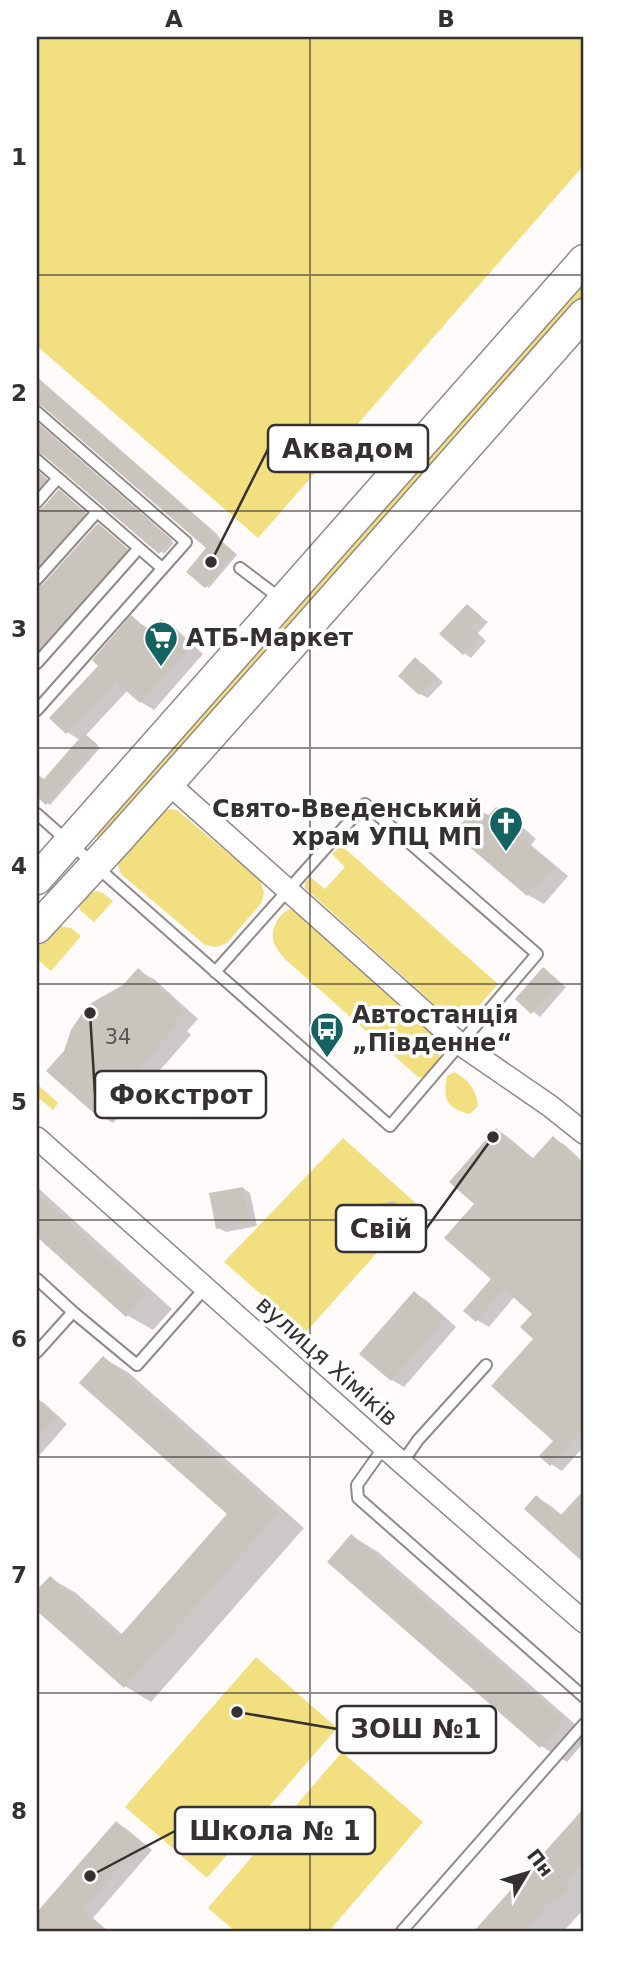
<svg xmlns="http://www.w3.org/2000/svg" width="621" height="1968" viewBox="0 0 621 1968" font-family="'DejaVu Sans',sans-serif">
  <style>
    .green { fill: #f2df7f }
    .shadow { fill: #0003 }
    .building { fill: #cac4be }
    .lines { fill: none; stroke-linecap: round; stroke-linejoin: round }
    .lane-casing { stroke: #928987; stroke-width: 14 }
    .street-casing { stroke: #928987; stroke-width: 24 }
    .secondary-casing { stroke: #928987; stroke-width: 33 }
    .lane { stroke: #fff; stroke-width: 10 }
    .street { stroke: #fff; stroke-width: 21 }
    .secondary { stroke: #fff; stroke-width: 30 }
    .grid { fill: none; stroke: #353130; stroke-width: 2; stroke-opacity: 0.55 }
    .labels { text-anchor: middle; stroke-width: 7; stroke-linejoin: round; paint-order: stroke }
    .number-label { font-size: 21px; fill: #5a5654 }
    .poi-label { font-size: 24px; font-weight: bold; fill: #353130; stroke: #fff; text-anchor: start }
    .street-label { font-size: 24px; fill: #353130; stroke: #fff }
    .leader { fill: none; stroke: #353130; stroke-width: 2.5 }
    .callout-dot { fill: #353130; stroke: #fff; stroke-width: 2.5 }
    .callout { fill: #fff; stroke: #353130; stroke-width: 2.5 }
    .callout-label { font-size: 26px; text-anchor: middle; font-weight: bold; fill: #353130 }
    .neatline { fill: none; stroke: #353130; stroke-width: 2.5 }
    .grid-label { font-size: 23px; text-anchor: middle; font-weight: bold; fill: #353130 }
  </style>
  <rect width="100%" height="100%" fill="#fffbfa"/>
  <path class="green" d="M37,37H584V165L258,538L37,346Z
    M584,277V297L201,731L100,840L95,836V831Z
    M168,809L177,810L260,880L264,892L262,902L227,943L216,947L205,945L121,874L118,865L120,856L158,813Z
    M341,845L498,984L463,1024H456L305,888V883L310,877L325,889L345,867L332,854Z
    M97,891L103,893L113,901L94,922L80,910L78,902L85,895Z
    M290,909L295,910L441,1042C444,1055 433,1069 423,1077H418L285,959C274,947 268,936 277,921C281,915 283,912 290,909Z
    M60,926L71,928L81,936L51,971L37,959V947L55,927Z
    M454,1072C469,1080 476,1089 478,1106L470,1114C445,1108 443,1098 447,1076Z
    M37,1084L58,1103L53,1110L37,1096Z
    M343,1138L419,1206L305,1333L224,1262Z
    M256,1657L337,1728L207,1878L125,1807Z
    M342,1752L423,1822L329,1931H235L208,1908Z"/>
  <path class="shadow" d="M37,378L220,538L219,539L237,555L209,588L206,586L209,548L42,405L37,407Z
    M37,423L174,543L164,554L45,454L37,455Z
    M37,470L49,482L37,496Z
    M62,493L88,515L37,573V511L43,509Z
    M101,527L130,552L37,658V588L44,586Z
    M467,606L488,622L478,633L486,641L471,658L464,653Z
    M132,618L152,631L161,621L175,628L203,654L154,710L141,702L128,690L85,736L100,748L50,805L37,795V775L44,781L80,740L67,732L101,666Z
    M415,660L423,664L443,682L428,698L420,694L400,676Z
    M477,809L490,816L497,809L512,818L536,839L531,845L568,876L544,904L528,895L456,833Z
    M543,969L566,987L540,1017L517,999Z
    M138,971L154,979L198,1019L187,1031L191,1035L113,1123L98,1114Z
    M497,1130L508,1137L534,1159L553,1138L565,1145L584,1163V1446L562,1471L551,1464L555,1441L535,1339L534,1314L515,1296L489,1327L477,1320L493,1279L477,1204Z
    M37,1187L172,1309L153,1330L127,1315L37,1235Z
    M243,1188L250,1193L257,1226L226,1232L218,1228Z
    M396,1203L403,1207V1238L379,1236L372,1232Z
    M414,1293L426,1300L456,1327L404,1387L392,1380L361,1353Z
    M103,1358L129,1373L304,1528L151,1702L125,1686L37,1609V1593L50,1578L76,1593L123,1635L230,1514Z
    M37,1399L44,1403L67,1424L37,1458Z
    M584,1492V1561L526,1509L536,1497L551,1506L563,1516Z
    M352,1536L378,1552L584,1732V1742L567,1762L541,1746Z
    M584,1811V1915L580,1913L564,1931H477Z
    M117,1823L128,1830L152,1850L93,1918L108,1931H37V1908L40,1910Z"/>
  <path class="building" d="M37,377L218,535L216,536L235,553L205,588L186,572L206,548L42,406L37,404Z
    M37,422L172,540L159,554L42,454L37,452Z
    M37,470L47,479L37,490Z
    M59,489L86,513L37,567V510L43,507Z
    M98,523L128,549L37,651V587L43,584Z
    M467,604L482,617L472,628L480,636L463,655L439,634Z
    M131,615L149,631L161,619L191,646L140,703L116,682L66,734L49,718L98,666L92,660Z
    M415,657L436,677L419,695L398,676Z
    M84,733L98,745L46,805L37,797V774L44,779Z
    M476,807L488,816L496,807L522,829L517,835L554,866L527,896L453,833Z
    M543,967L560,982L531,1014L515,999Z
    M138,968L184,1010L173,1022L177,1025L97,1116L46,1071L64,1051L71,1030L85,1009L93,1002L123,985Z
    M496,1128L532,1159L553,1136L584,1166V1427L550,1466L539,1456L553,1441L491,1386L533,1339L520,1327L532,1314L504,1289L476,1322L463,1311L491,1279L444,1238L474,1204L449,1182Z
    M243,1187L250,1222L216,1229L209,1193Z
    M37,1194L147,1293L126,1317L37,1237Z
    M396,1201V1235L370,1233L369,1205Z
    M414,1291L445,1319L391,1381L359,1354Z
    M103,1356L279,1512L124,1688L37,1611V1590L50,1576L119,1637L227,1514L79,1383Z
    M37,1398L57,1416L37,1439Z
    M584,1490V1563L524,1509L536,1495L560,1516Z
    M351,1534L564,1720L540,1748L327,1562Z
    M584,1808V1861L565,1883L570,1887L557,1901L553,1898L524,1931H474Z
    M116,1821L141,1843L82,1910L106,1931H37V1912Z"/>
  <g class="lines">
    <g class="lane-casing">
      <path id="lane" d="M37,412L186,542L37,710
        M37,460L162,568
        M37,502L58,478
        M240,568L281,599
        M37,579L97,512
        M37,663L139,548
        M37,814L390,1126L537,954L365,804L215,972
        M37,1279L73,1312
        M37,1352L73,1312L137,1365L205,1288
        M384,1447L357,1485L358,1498L584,1697
        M402,1463L418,1440L486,1365
        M402,1931L584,1724"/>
    </g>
    <g class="street-casing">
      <path id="street" d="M168,783L460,1044L550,1106L584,1133
        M37,1138L402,1463L584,1622"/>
    </g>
    <g class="secondary-casing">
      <path id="secondary" d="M37,879L584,260
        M37,928L118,840L304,631L584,314"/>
    </g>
    <use href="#lane" class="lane"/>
    <use href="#street" class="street"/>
    <use href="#secondary" class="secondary"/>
  </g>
  <path class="grid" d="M310,37V1931M37,275H584M37,511H584M37,748H584M37,984H584M37,1220H584M37,1457H584M37,1693H584"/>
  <defs>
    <g id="supermarket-pin" transform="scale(1.75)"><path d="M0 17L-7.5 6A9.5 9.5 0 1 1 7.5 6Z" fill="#146361" stroke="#fff"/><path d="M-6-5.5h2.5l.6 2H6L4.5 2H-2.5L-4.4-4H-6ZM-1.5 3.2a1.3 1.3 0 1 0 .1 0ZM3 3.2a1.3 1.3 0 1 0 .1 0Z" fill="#fff"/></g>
    <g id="church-pin" transform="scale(1.75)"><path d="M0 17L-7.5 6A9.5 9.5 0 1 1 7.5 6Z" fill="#146361" stroke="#fff"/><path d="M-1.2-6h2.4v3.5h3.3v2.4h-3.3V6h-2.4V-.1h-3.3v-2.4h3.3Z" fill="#fff"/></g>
    <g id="bus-pin" transform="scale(1.75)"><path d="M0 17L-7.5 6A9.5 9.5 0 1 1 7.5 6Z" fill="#146361" stroke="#fff"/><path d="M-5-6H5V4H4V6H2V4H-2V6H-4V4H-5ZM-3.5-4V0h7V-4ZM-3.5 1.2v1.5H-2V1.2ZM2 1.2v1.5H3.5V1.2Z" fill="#fff"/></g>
  </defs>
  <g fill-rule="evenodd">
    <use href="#supermarket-pin" x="161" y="638"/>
    <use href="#church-pin" x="506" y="823"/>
    <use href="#bus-pin" x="327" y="1029"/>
  </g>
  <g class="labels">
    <g class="number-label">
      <text x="118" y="1044">34</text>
    </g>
    <g class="poi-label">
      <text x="186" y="646">АТБ-Маркет</text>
      <text x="482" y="817" text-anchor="end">Свято-Введенський<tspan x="482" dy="28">храм УПЦ МП</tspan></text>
      <text x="352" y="1023">Автостанція<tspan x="352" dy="28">„Південне“</tspan></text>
    </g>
    <g class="street-label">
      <text transform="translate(327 1361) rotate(42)" y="8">вулиця Хіміків</text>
    </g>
  </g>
  <path class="leader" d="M211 562L268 449M90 1013L95 1094M493 1137L426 1229M237 1712L337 1729M90 1876L175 1831"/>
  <g class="callout-dot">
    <circle cx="211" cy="562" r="7"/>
    <circle cx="90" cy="1013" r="7"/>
    <circle cx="493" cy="1137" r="7"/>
    <circle cx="237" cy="1712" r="7"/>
    <circle cx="90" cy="1876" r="7"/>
  </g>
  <g class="callout">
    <rect x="268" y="425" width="160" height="47" rx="7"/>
    <rect x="95" y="1071" width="171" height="47" rx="7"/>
    <rect x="336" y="1205" width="90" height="47" rx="7"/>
    <rect x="337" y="1706" width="159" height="47" rx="7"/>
    <rect x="175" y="1807" width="200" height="47" rx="7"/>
  </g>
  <g class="callout-label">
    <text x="348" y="458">Аквадом</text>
    <text x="181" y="1104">Фокстрот</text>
    <text x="381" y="1238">Свій</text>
    <text x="416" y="1738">ЗОШ №1</text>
    <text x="275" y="1840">Школа № 1</text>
  </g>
  <rect width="621" height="1968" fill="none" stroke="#ffffff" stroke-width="77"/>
  <g transform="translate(527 1873) rotate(52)" stroke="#ffffff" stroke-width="5" paint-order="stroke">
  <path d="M0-5L12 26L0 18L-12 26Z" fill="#353130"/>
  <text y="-10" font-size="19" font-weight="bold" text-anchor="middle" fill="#353130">Пн</text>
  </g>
  <rect x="38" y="38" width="544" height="1892" class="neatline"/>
  <g class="grid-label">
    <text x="174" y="27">A</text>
    <text x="446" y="27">B</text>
    <text x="19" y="165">1</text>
    <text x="19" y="401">2</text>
    <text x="19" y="637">3</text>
    <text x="19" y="874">4</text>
    <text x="19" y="1110">5</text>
    <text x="19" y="1347">6</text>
    <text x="19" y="1583">7</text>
    <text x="19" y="1819">8</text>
  </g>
</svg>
